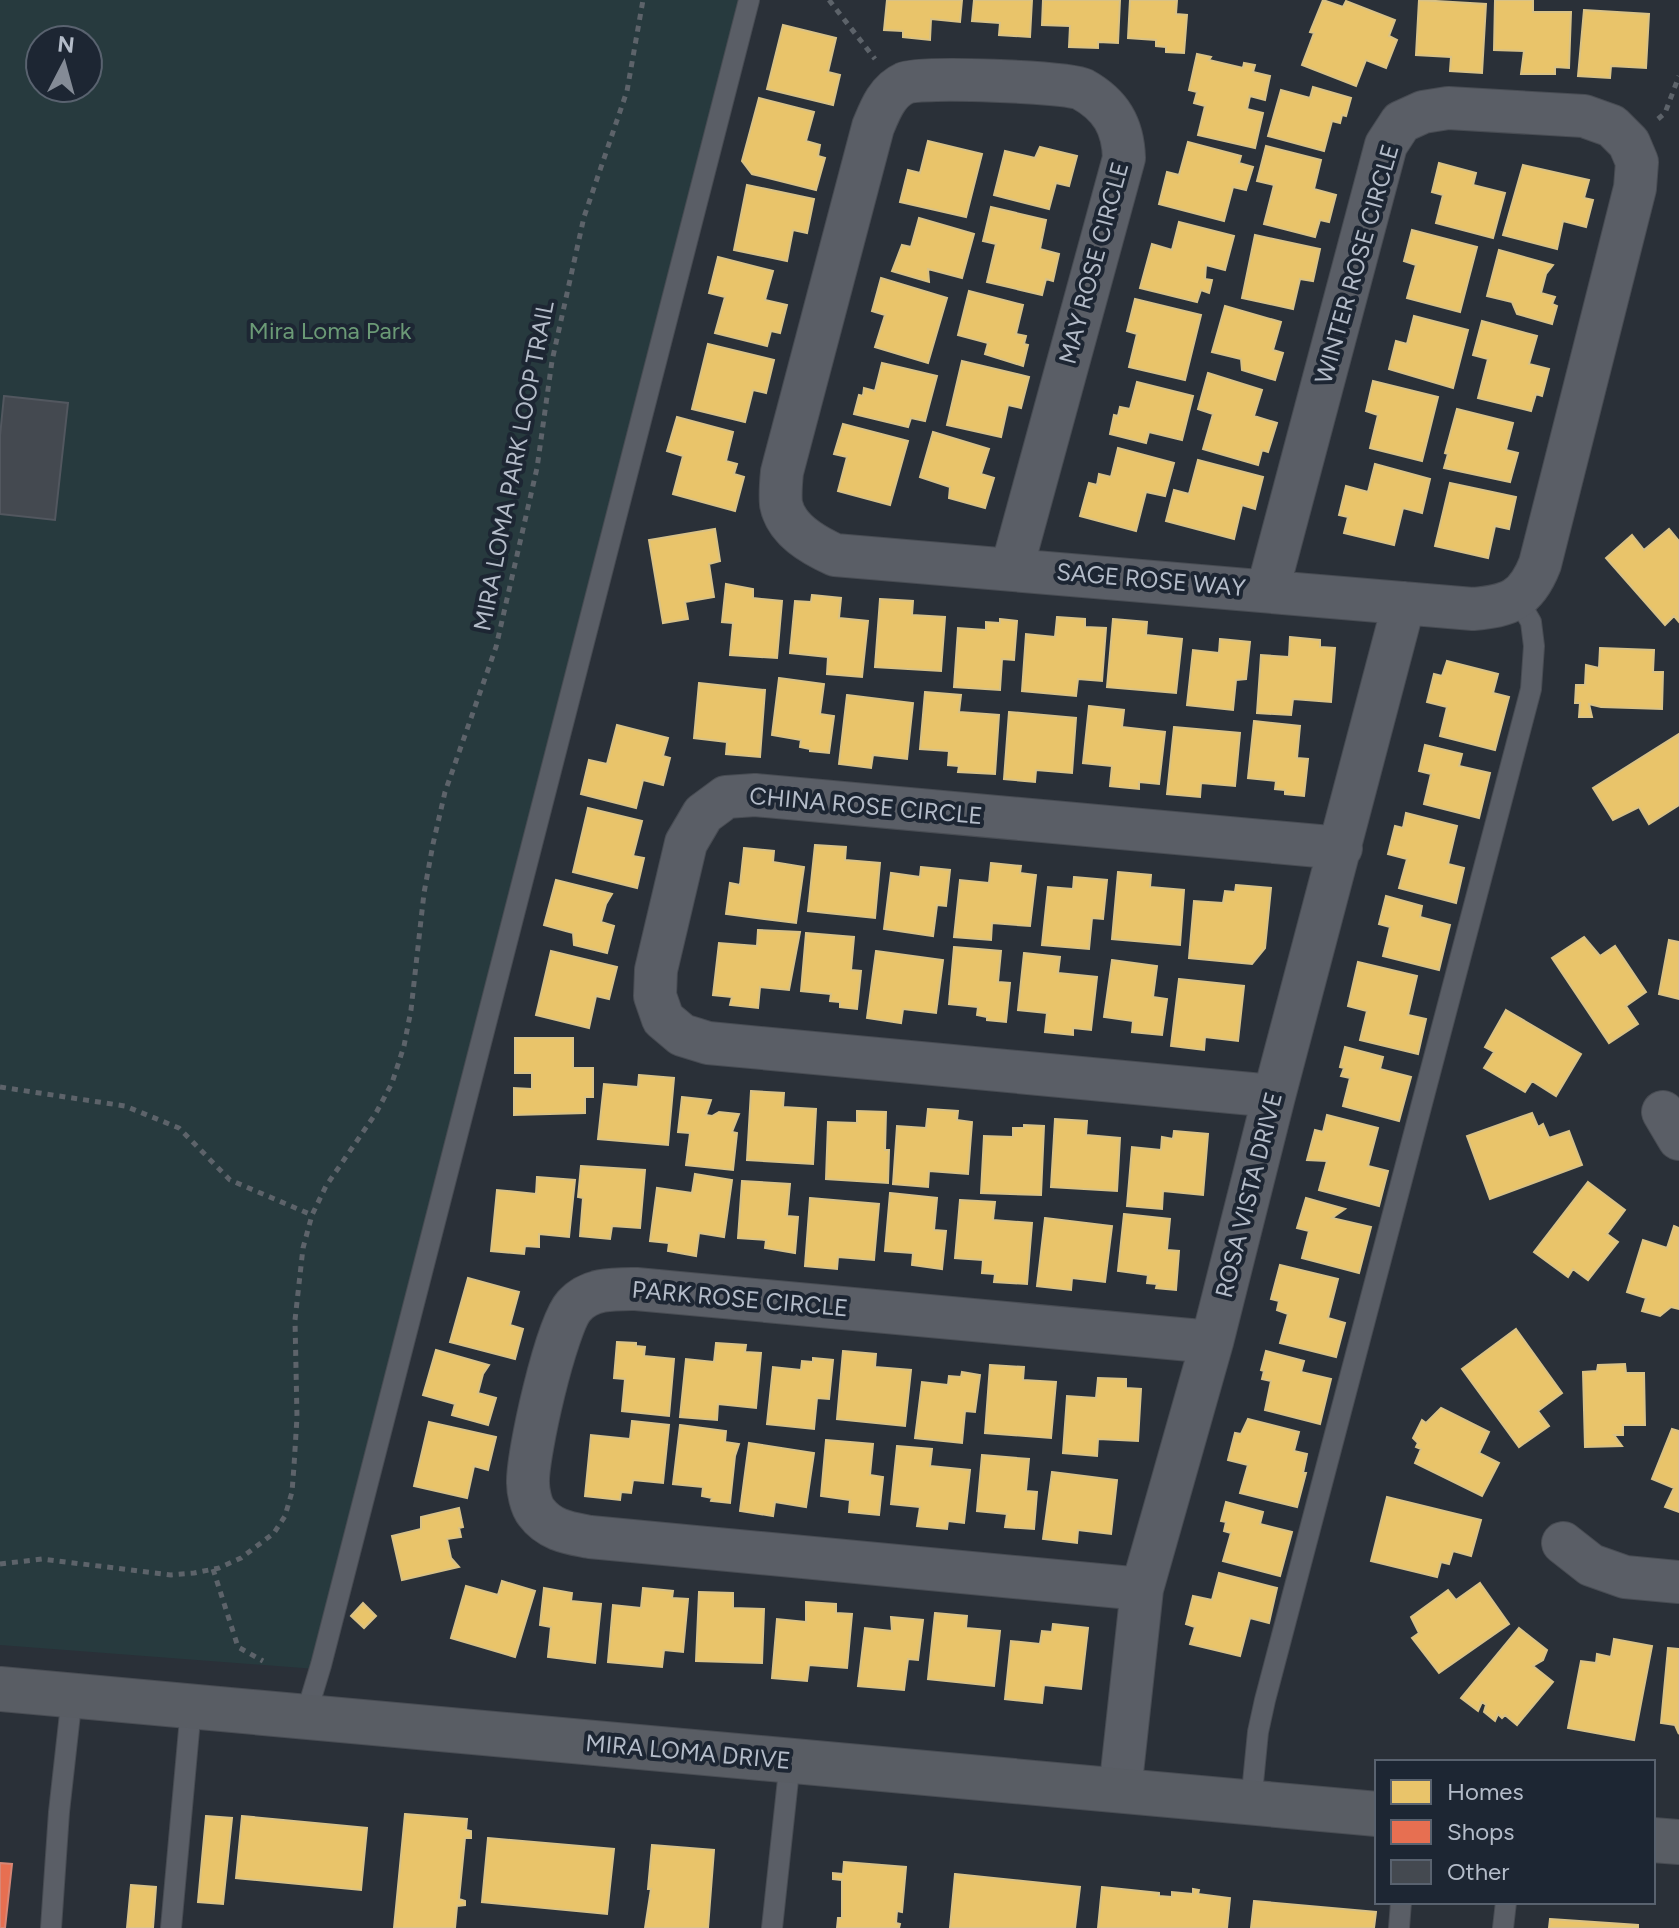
<svg xmlns="http://www.w3.org/2000/svg" width="1679" height="1928" viewBox="0 0 1679 1928" font-family="Figtree,sans-serif">
  <style>
    .green { fill: #273a3e; fill-rule: evenodd }
    .homes { fill: #e9c46a; stroke: #d9c286; stroke-width: 2 }
    .shops { fill: #e76f51; stroke: #d88675; stroke-width: 2 }
    .building { fill: #444950; stroke: #52575f; stroke-width: 2 }
    .lines { fill: none; stroke-linecap: round; stroke-linejoin: round }
    .service-casing { stroke: #484c53; stroke-width: 22 }
    .minor-casing { stroke: #484c53; stroke-width: 44 }
    .secondary-casing { stroke: #484c53; stroke-width: 46 }
    .path { stroke: #5d636a; stroke-width: 5; stroke-dasharray: 6 6; stroke-linecap: butt }
    .service { stroke: #5a5e66; stroke-width: 20 }
    .minor { stroke: #5a5e66; stroke-width: 42 }
    .secondary { stroke: #595d64; stroke-width: 44 }
    .labels { text-anchor: middle; stroke-width: 8; stroke-linejoin: round; paint-order: stroke }
    .street-label { font-size: 24px; fill: #b4bcc9; stroke: #1d2633 }
    .park-label { font-size: 24px; fill: #6b9a76; stroke: #1d2633 }
  </style>
  <rect width="100%" height="100%" fill="#2a3038"/>
  <path class="green" d="M0,0H754L329,1670L0,1645ZM40,40H88V88H40Z"/>
  <path class="homes" d="M887,0H962L960,22L931,19L930,40L903,37V31L884,30Z
    M1032,0L1030,37L999,35L1000,23L972,21L974,0Z
    M1043,0H1120L1118,43L1098,42V48L1069,47L1070,26L1042,25Z
    M1130,0H1177L1176,14L1187,15L1184,53L1166,52V47L1156,46V40L1128,38Z
    M1323,0L1343,7L1346,1L1395,20L1389,36L1397,40L1386,68L1366,60L1356,86L1302,65L1314,33L1310,32Z
    M1419,0L1486,4L1482,73L1450,71L1451,57L1416,55Z
    M1495,0H1533V12H1571L1569,68L1555,67V74H1521L1524,51L1494,50Z
    M1584,10L1649,14L1646,68L1611,66L1610,78L1578,76Z
    M783,25L836,38L828,72L840,75L833,105L767,89Z
    M1197,54L1211,57L1209,60L1243,68L1244,63L1255,65L1253,72L1270,76L1265,100L1250,96L1247,109L1263,113L1255,148L1198,135L1205,106L1194,103L1197,92L1189,90Z
    M1313,87L1351,98L1346,116L1342,115L1340,123L1332,121L1324,151L1268,136L1281,90L1310,98Z
    M759,98L814,112L806,141L820,145L818,156L825,158L816,190L752,174L742,161Z
    M928,141L982,154L966,217L900,202L908,170L920,173Z
    M1188,142L1241,156L1239,163L1253,167L1246,190L1233,187L1224,221L1159,204L1167,172L1179,175Z
    M1266,146L1321,160L1314,189L1336,195L1329,222L1320,220L1315,237L1264,224L1274,185L1257,181Z
    M1040,147L1077,156L1069,186L1056,183L1049,209L994,195L1005,151L1035,158Z
    M1439,163L1476,173L1473,185L1505,193L1493,238L1436,223L1443,195L1432,192Z
    M1523,165L1589,180L1584,198L1593,200L1586,227L1563,221L1557,249L1503,235Z
    M747,185L814,199L807,233L793,230L787,261L734,250Z
    M991,207L1046,220L1040,249L1059,254L1053,281L1046,279L1042,295L987,282L996,244L983,241Z
    M919,218L974,234L962,278L928,269L929,282L892,271L902,245L911,247Z
    M1179,222L1234,236L1225,270L1206,265L1205,279L1212,280L1209,293L1201,290L1197,302L1140,288L1152,244L1172,250Z
    M1412,230L1477,247L1460,312L1407,298L1416,265L1404,261Z
    M1255,235L1320,249L1313,281L1300,279L1293,309L1242,298Z
    M1499,250L1553,265L1546,274L1541,293L1555,297L1552,304L1557,306L1552,324L1517,314L1512,302L1487,296Z
    M718,257L773,271L765,300L787,305L780,333L771,331L767,346L715,333L725,297L709,293Z
    M881,278L947,298L928,363L875,347L885,315L872,311Z
    M969,291L1023,305L1016,334L1026,336L1024,344L1028,345L1023,366L985,354L988,343L958,335Z
    M1135,299L1201,315L1185,380L1129,367L1137,334L1127,331Z
    M1225,306L1281,322L1273,350L1283,353L1275,380L1242,370L1241,359L1212,352Z
    M1414,316L1468,330L1453,388L1389,369L1396,341L1407,344Z
    M1482,321L1537,336L1529,364L1549,369L1542,396L1536,394L1531,411L1478,398L1488,359L1473,355Z
    M708,344L774,360L766,393L753,390L745,422L692,409Z
    M962,361L1029,377L1021,408L1008,405L1001,437L947,425Z
    M882,363L937,376L925,421L911,418L908,427L854,414L859,395L863,396L864,388L875,391Z
    M1208,373L1262,390L1254,416L1277,423L1268,452L1262,450L1258,465L1203,449L1213,414L1198,409Z
    M1373,381L1438,397L1422,461L1370,448L1378,415L1366,411Z
    M1137,382L1193,396L1182,440L1149,432L1146,443L1110,434L1114,415L1118,416L1120,407L1130,409Z
    M1457,409L1513,423L1506,450L1518,453L1510,482L1444,468L1448,454L1445,453Z
    M677,417L733,432L726,461L737,464L734,474L744,477L735,511L673,494L683,456L667,451Z
    M843,424L908,441L890,505L838,491L847,457L834,454Z
    M933,432L989,449L981,474L994,478L985,508L949,498L950,487L920,477Z
    M1118,448L1174,463L1165,496L1146,492L1136,531L1080,516L1089,483L1097,485L1099,474L1111,477Z
    M1198,460L1263,477L1255,509L1242,505L1234,539L1166,521L1174,490L1189,494Z
    M1375,464L1430,479L1422,513L1403,508L1394,545L1344,533L1348,517L1339,515L1346,486L1368,492Z
    M1450,483L1516,497L1509,529L1495,526L1488,558L1435,546Z
    M715,529L720,561L709,564L714,597L685,602L688,619L663,623L649,540Z
    M1669,529L1679,541V622L1674,616L1665,625L1606,558L1632,535L1644,550Z
    M726,584L753,589V598L782,601L777,658L730,655L733,623L722,622Z
    M812,595L841,598L839,618L868,621L862,677L827,674L828,657L790,653L795,601L811,602Z
    M880,599L913,601L912,615L945,617L941,671L875,667Z
    M1057,617L1085,619V627L1106,628L1102,681L1078,679L1076,696L1022,691L1026,634L1055,637Z
    M1000,619L1017,621L1014,660L1002,659L1000,690L954,687L958,628L986,630V622L1000,623Z
    M1113,619L1147,622L1146,635L1182,639L1176,693L1107,687Z
    M1290,637L1320,640V647L1335,648L1331,702L1293,699L1291,715L1257,713L1261,655L1289,657Z
    M1220,639L1250,642L1246,679L1236,680L1233,710L1187,705L1193,650L1219,653Z
    M1600,648L1654,650L1653,672H1663L1662,709L1601,707L1589,704L1592,717H1579L1580,703H1575L1576,685H1585L1586,665L1599,668Z
    M1447,661L1498,674L1493,693L1509,697L1495,750L1440,736L1447,707L1427,702L1434,674L1442,676Z
    M779,678L824,684L820,714L834,716L829,753L810,751V749L800,747L801,740L772,735Z
    M699,683L765,690L760,757L726,754L727,742L694,738Z
    M925,692L961,695L959,712L999,715L995,774L958,772L959,766L948,765L949,751L920,749Z
    M847,695L913,703L907,759L873,755L871,768L839,764Z
    M1089,706L1124,710L1122,727L1165,732L1159,784L1139,782V789L1110,786L1112,766L1083,763Z
    M1009,712L1076,718L1072,773L1036,770L1035,782L1004,779Z
    M1254,721L1300,726L1297,758L1308,759L1304,796L1285,794V790L1275,789L1276,781L1248,778Z
    M617,725L668,738L663,756L670,758L663,785L643,780L636,808L581,794L589,760L607,764Z
    M1174,727L1240,733L1235,786L1201,783L1200,797L1167,794Z
    M1679,734V805L1649,824L1639,807L1613,820L1593,788Z
    M1425,745L1462,754L1459,766L1490,773L1479,818L1424,804L1431,774L1419,771Z
    M588,808L642,821L633,856L644,858L637,888L573,872Z
    M1406,813L1457,826L1448,864L1464,868L1456,903L1399,888L1407,859L1388,854L1395,826L1403,828Z
    M815,845L846,847L845,860L880,863L875,918L808,911Z
    M744,848L774,851L773,862L804,867L796,923L726,914L730,883L740,885Z
    M991,863L1021,866L1020,873L1036,875L1030,926L992,923L991,940L954,937L960,880L989,883Z
    M921,867L950,870L946,906L937,905L933,936L884,929L891,873L920,877Z
    M1118,872L1151,875L1150,887L1184,890L1180,945L1112,939Z
    M1074,877L1107,880L1103,919L1092,918L1089,949L1042,945L1048,887L1073,889Z
    M556,880L612,894L606,904L601,922L614,926L607,953L574,945L573,933L544,925Z
    M1236,885L1271,888L1265,948L1252,964L1189,958L1194,901L1223,903L1225,891L1235,892Z
    M1386,896L1422,906L1420,917L1450,925L1439,970L1383,956L1390,927L1379,924Z
    M758,930L800,932L789,990L760,987L758,1008L730,1005L732,997L713,995L719,943L757,946Z
    M806,933L854,937L851,970L861,971L857,1009L840,1007V1002L830,1001L831,994L801,991Z
    M1584,937L1600,956L1615,946L1646,992L1626,1006L1638,1024L1609,1043L1552,958Z
    M1669,940L1679,942V999L1659,994Z
    M954,947L1001,951L998,982L1010,983L1006,1022L987,1020V1017L977,1015L978,1007L949,1004Z
    M551,951L617,967L609,999L596,996L589,1028L536,1015Z
    M876,951L943,960L936,1013L903,1009L901,1023L867,1018Z
    M1024,953L1060,957L1058,973L1097,977L1091,1030L1073,1028V1035L1045,1032L1047,1013L1018,1010Z
    M1112,960L1157,966L1153,997L1167,999L1162,1035L1132,1032L1133,1021L1104,1017Z
    M1358,962L1417,976L1408,1015L1426,1019L1418,1054L1360,1040L1367,1011L1348,1006Z
    M1179,979L1244,986L1238,1041L1205,1037L1204,1050L1171,1046Z
    M1506,1010L1581,1054L1556,1096L1532,1081L1525,1092L1484,1068L1494,1052L1485,1047Z
    M515,1038H573V1068H593V1097H585V1113L514,1115V1088L532,1089V1073H515Z
    M1345,1047L1383,1057L1380,1069L1411,1077L1399,1121L1343,1106L1350,1078L1341,1076L1344,1068L1340,1067Z
    M639,1075L674,1078L668,1145L598,1139L604,1084L638,1087Z
    M751,1091L784,1093L783,1107L816,1109L813,1164L747,1160Z
    M682,1097L711,1100L706,1115L712,1116L719,1112L739,1114L732,1132L737,1133L733,1170L686,1165L690,1133L678,1132Z
    M928,1109L958,1111L957,1120L972,1122L968,1174L929,1171L928,1187L893,1184L897,1126L926,1128Z
    M857,1111L886,1112L885,1150H889L888,1183L826,1179L828,1122L857,1123Z
    M1532,1113L1538,1127L1543,1124L1549,1138L1569,1131L1582,1165L1490,1199L1467,1136Z
    M1327,1115L1378,1128L1368,1166L1388,1171L1379,1206L1319,1190L1327,1161L1307,1160L1315,1130L1323,1132Z
    M1055,1119L1087,1121L1086,1135L1120,1138L1117,1191L1051,1187Z
    M1024,1125L1044,1126L1041,1195L981,1193L984,1136L1013,1137V1128H1024Z
    M1174,1131L1208,1134L1203,1195L1163,1191L1162,1209L1127,1206L1132,1147L1161,1150L1162,1137L1173,1139Z
    M581,1166L645,1170L640,1228L612,1226L610,1239L580,1236L583,1198L578,1197Z
    M695,1174L732,1180L724,1237L699,1233L696,1256L668,1251L669,1243L650,1241L657,1188L692,1193Z
    M537,1177L575,1180L569,1237L539,1234V1247L525,1246L524,1254L491,1251L497,1190L536,1194Z
    M742,1181L790,1184L787,1216L798,1217L795,1253L765,1248L766,1240L738,1238Z
    M1588,1182L1625,1210L1607,1234L1618,1242L1588,1280L1573,1269L1568,1277L1534,1252Z
    M890,1193L937,1198L934,1230L946,1231L942,1269L912,1265L913,1253L885,1251Z
    M810,1198L879,1204L874,1260L838,1257L837,1269L805,1266Z
    M1306,1198L1345,1209L1332,1218L1371,1227L1359,1273L1302,1258L1309,1231L1297,1228Z
    M960,1200L995,1202L993,1220L1032,1223L1027,1284L994,1282L995,1274L982,1273L983,1260L955,1258Z
    M1124,1214L1170,1219L1167,1250L1179,1251L1176,1290L1156,1288L1157,1284L1147,1283L1148,1275L1118,1271Z
    M1045,1218L1112,1226L1105,1282L1072,1278L1071,1290L1037,1286Z
    M1674,1226L1679,1228V1309L1671,1307L1660,1316L1642,1311L1646,1298L1627,1292L1643,1240L1667,1248Z
    M1280,1265L1338,1279L1328,1318L1345,1323L1336,1357L1280,1343L1288,1314L1277,1310L1279,1301L1271,1299Z
    M468,1278L519,1292L510,1325L523,1329L515,1359L450,1342Z
    M1516,1329L1562,1393L1538,1411L1549,1426L1519,1447L1462,1369Z
    M617,1342L636,1343V1346L645,1347L644,1356L674,1359L669,1416L622,1411L625,1379L614,1378Z
    M716,1343L746,1345L745,1352L761,1353L756,1408L718,1404L717,1420L680,1417L686,1359L714,1362Z
    M436,1350L489,1365L483,1374L478,1393L496,1398L488,1425L452,1415L455,1404L423,1395Z
    M843,1351L876,1354L875,1367L911,1370L905,1426L837,1419Z
    M1266,1351L1304,1361L1301,1372L1331,1379L1320,1424L1265,1410L1271,1381L1262,1379L1264,1371L1261,1370Z
    M813,1358L833,1360L829,1399L817,1398L814,1429L767,1424L773,1367L801,1370L802,1361L813,1362Z
    M1625,1364L1626,1373H1644L1645,1425H1623V1435H1614L1622,1446L1585,1447L1583,1372L1597,1371L1598,1365Z
    M990,1365L1024,1367L1023,1380L1056,1382L1051,1438L985,1433Z
    M962,1372L980,1375L975,1412L965,1411L962,1443L915,1438L922,1382L948,1385L949,1376L961,1377Z
    M1098,1378L1126,1379V1388L1141,1389L1138,1441L1098,1439L1097,1456L1063,1453L1067,1396L1096,1398Z
    M1441,1408L1489,1432L1479,1453L1499,1463L1482,1496L1415,1463L1421,1449L1416,1447L1418,1443L1413,1438L1422,1420L1426,1423Z
    M1248,1419L1299,1432L1294,1451L1307,1454L1303,1473H1306L1297,1507L1240,1493L1248,1465L1228,1460L1235,1433L1241,1434Z
    M632,1421L669,1425L663,1483L633,1480L631,1493L621,1492L620,1500L585,1496L591,1435L630,1439Z
    M429,1422L496,1437L488,1470L474,1466L467,1498L414,1486Z
    M680,1425L726,1431L725,1442L739,1444L735,1456L730,1503L711,1501L712,1498L702,1496L703,1487L673,1484Z
    M1672,1429L1679,1431V1512L1665,1507L1674,1488L1652,1479Z
    M826,1440L873,1444L870,1475L883,1477L879,1515L849,1512L850,1500L821,1496Z
    M749,1443L814,1453L806,1507L775,1502L773,1516L740,1511Z
    M897,1446L932,1449L930,1466L970,1470L964,1523L948,1521L947,1529L917,1526L920,1507L891,1504Z
    M982,1455L1029,1459L1026,1491L1037,1492L1034,1529L1005,1527L1007,1514L977,1511Z
    M1052,1472L1117,1480L1111,1534L1078,1530L1077,1543L1043,1539Z
    M1387,1497L1481,1520L1471,1556L1453,1551L1449,1564L1441,1562L1437,1577L1371,1561Z
    M1226,1502L1263,1512L1260,1524L1292,1532L1280,1576L1223,1561L1231,1533L1224,1531L1226,1522L1221,1521Z
    M459,1508L463,1527L459,1528L461,1537L447,1539L451,1558L459,1567L402,1580L392,1536L421,1529V1517Z
    M1219,1573L1277,1588L1269,1623L1250,1618L1240,1656L1190,1644L1195,1627L1186,1624L1193,1596L1212,1600Z
    M502,1581L535,1591L515,1657L451,1638L466,1586L498,1595Z
    M1480,1583L1509,1624L1439,1673L1412,1638L1419,1633L1411,1617L1448,1590L1456,1600Z
    M544,1588L572,1593L571,1601L601,1604L595,1663L548,1657L551,1627L540,1625Z
    M643,1588L673,1591L672,1598L688,1599L683,1652L664,1650L662,1667L608,1662L613,1605L641,1608Z
    M699,1592L733,1593V1608L764,1609L762,1663L696,1661Z
    M806,1602L836,1604V1613L852,1614L847,1668L809,1665L807,1681L772,1678L777,1619L806,1622Z
    M363,1603L376,1616L364,1628L351,1616Z
    M935,1613L967,1616L966,1628L1000,1631L994,1686L928,1679Z
    M891,1617L923,1620L918,1660L908,1659L904,1690L858,1686L865,1628L892,1631Z
    M1053,1624L1088,1628L1081,1689L1044,1685L1042,1703L1005,1699L1011,1641L1040,1644L1042,1631L1052,1632Z
    M1519,1628L1547,1650L1543,1660L1533,1666L1553,1682L1517,1725L1505,1715L1502,1718L1498,1714L1495,1721L1484,1712L1486,1705L1482,1702L1478,1711L1461,1698Z
    M1614,1639L1652,1646L1634,1740L1568,1728L1581,1661L1596,1663L1597,1654L1611,1657Z
    M1668,1648L1679,1649V1734L1675,1725L1661,1723Z
    M405,1814L467,1819L466,1830L471,1831V1838H465L459,1899L465,1901V1905L457,1906L455,1928H394Z
    M206,1816L232,1818L223,1904L198,1902Z
    M242,1816L367,1828L361,1890L236,1878Z
    M488,1838L614,1849L607,1914L482,1902Z
    M652,1845L714,1850L708,1928H645L651,1889H648Z
    M844,1862L906,1867L902,1912L897,1911L896,1923L900,1924L899,1928H837L838,1918H842V1880L833,1879V1873L843,1874Z
    M955,1874L1080,1887L1075,1928H950Z
    M131,1885L156,1887L153,1928H127Z
    M1102,1887L1159,1893V1896L1172,1897V1892L1193,1894V1889L1199,1890L1198,1894L1230,1898L1227,1928H1098Z
    M1254,1901L1376,1912L1374,1928H1251Z
    M1550,1919L1638,1925V1928H1549Z"/>
  <path class="shops" d="M0,1863L12,1864L5,1928H0Z"/>
  <path class="building" d="M4,396L68,403L55,520L0,514V436Z"/>
  <g class="lines">
    <g class="service-casing">
      <path id="service" d="M305,1718L321,1665L749,0
        M1251,1803L1258,1732L1265,1700L1531,689L1534,646L1531,622L1517,598
        M51,1928L59,1812L72,1696
        M171,1928L191,1708
        M772,1928L790,1761
        M1399,1928L1401,1902
        M1503,1928L1506,1902"/>
    </g>
    <g class="minor-casing">
      <path id="minor" d="M1012,568L1124,158C1123,126 1111,105 1082,89C1069,82 919,76 905,83C887,91 880,110 873,127L782,472C781,482 780,494 781,504C786,530 813,545 835,555L1473,609C1509,606 1526,600 1540,564L1635,188L1637,162L1629,143L1612,126L1584,116L1448,108L1423,112L1401,122L1386,145L1268,589
        M1274,1096L708,1043L682,1035L663,1019L655,996L656,970L686,843L703,814L726,797L755,795L1341,848
        M1663,1112L1679,1139
        M1563,1543L1591,1565L1625,1577L1679,1582
        M1142,1589L590,1537C570,1533 550,1531 536,1512C531,1506 528,1491 528,1483C527,1455 556,1326 574,1306C590,1288 614,1289 636,1289L1212,1342
        M1120,1791L1142,1589L1212,1342L1274,1096L1404,603"/>
    </g>
    <g class="secondary-casing">
      <path id="secondary" d="M0,1689L1377,1814
        M1653,1840L1679,1842"/>
    </g>
    <path class="path" d="M829,0L875,59
      M1658,119L1665,113L1679,76
      M0,1087L125,1106L179,1128L230,1180L312,1215
      M0,1564L42,1559L171,1575L194,1573L219,1568L241,1558L274,1533L285,1516L292,1492L294,1466L297,1417L295,1320L303,1248L312,1215L326,1186L376,1113L392,1083L404,1046L411,1010L424,893L433,844L445,792L496,647L537,468L552,361L584,217L627,91L643,0
      M213,1569L238,1647L263,1661"/>
    <use href="#service" class="service"/>
    <use href="#minor" class="minor"/>
    <use href="#secondary" class="secondary"/>
  </g>
  <g class="labels">
    <g class="street-label">
      <text transform="translate(1094 263) rotate(-75)" y="8">MAY ROSE CIRCLE</text>
      <text transform="translate(1357 264) rotate(-74)" y="8">WINTER ROSE CIRCLE</text>
      <text transform="translate(514 466) rotate(-79)" y="8">MIRA LOMA PARK LOOP TRAIL</text>
      <text transform="translate(1151 580) rotate(5)" y="8">SAGE ROSE WAY</text>
      <text transform="translate(866 806) rotate(5)" y="8">CHINA ROSE CIRCLE</text>
      <text transform="translate(1249 1195) rotate(-76)" y="8">ROSA VISTA DRIVE</text>
      <text transform="translate(740 1299) rotate(5)" y="8">PARK ROSE CIRCLE</text>
      <text transform="translate(688 1752) rotate(5)" y="8">MIRA LOMA DRIVE</text>
    </g>
    <g class="park-label">
      <text x="330" y="339">Mira Loma Park</text>
    </g>
  </g>
  <rect x="1375" y="1760" width="280" height="144" fill="#1d2633" stroke="#59626f" stroke-width="2"/>
  <rect x="1391" y="1780" width="40" height="24" fill="#e9c46a" stroke="#59626f" stroke-width="2"/>
  <text x="1447" y="1800" font-size="24" fill="#b4bcc9">Homes</text>
  <rect x="1391" y="1820" width="40" height="24" fill="#e76f51" stroke="#59626f" stroke-width="2"/>
  <text x="1447" y="1840" font-size="24" fill="#b4bcc9">Shops</text>
  <rect x="1391" y="1860" width="40" height="24" fill="#444950" stroke="#59626f" stroke-width="2"/>
  <text x="1447" y="1880" font-size="24" fill="#b4bcc9">Other</text>
  <g transform="translate(64 64) rotate(6)"><circle r="38" fill="#1d2633" stroke="#59626f" stroke-width="2"/>
  <path d="M0-6L14 30L0 20L-14 30Z" fill="#848b96"/>
  <text y="-12" font-size="22" font-weight="bold" text-anchor="middle" fill="#b4bcc9">N</text>
  </g>
</svg>
